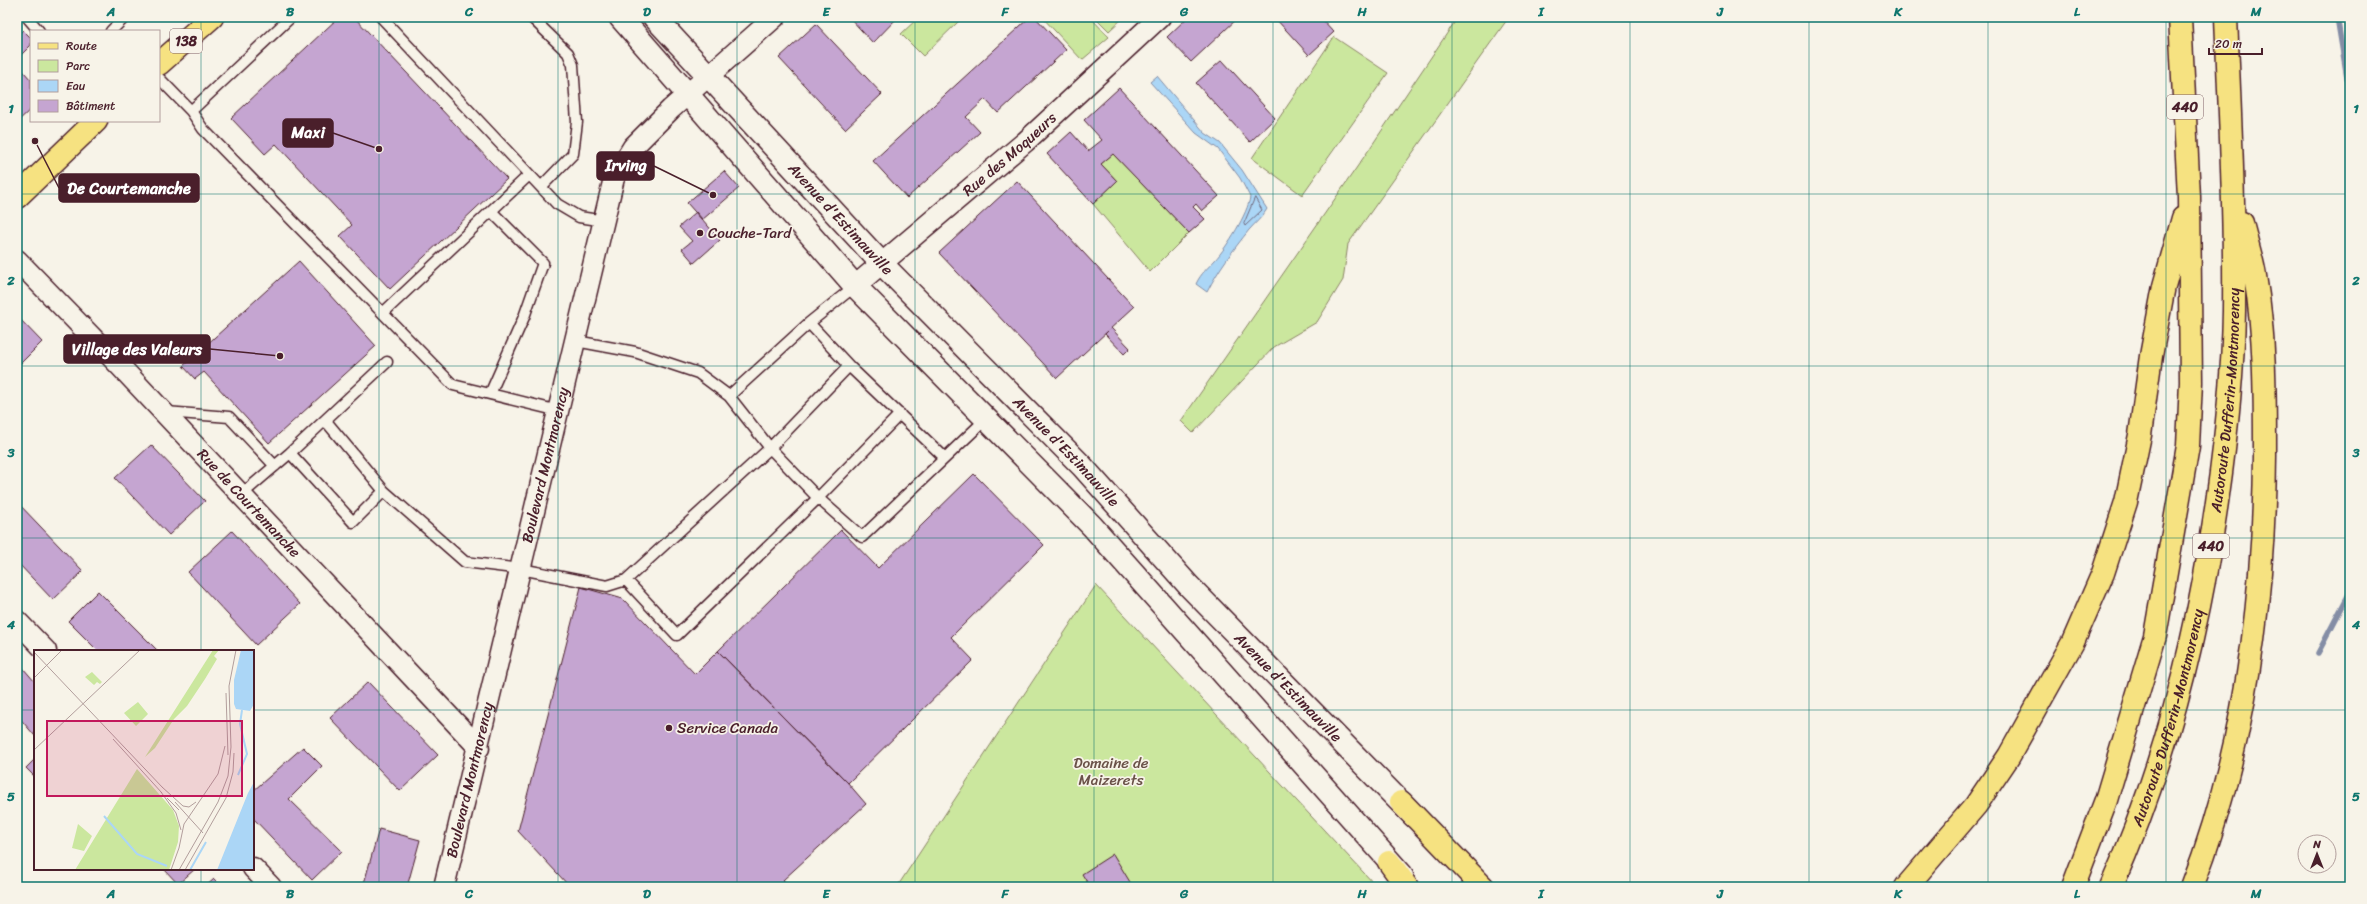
<svg xmlns="http://www.w3.org/2000/svg" width="2367" height="904" viewBox="0 0 2367 904" font-family="Sriracha,sans-serif">
  <style>
    .green { fill: #cbe79e; stroke: #8a8364 }
    .water { fill: #abd6f6; stroke: #848da5 }
    .lines { fill: none; stroke-linecap: round; stroke-linejoin: round }
    .shore { stroke: #71687c; stroke-width: 1 }
    .stream { stroke: #848da5; stroke-width: 5.5 }
    .building { fill: #c5a5d1; stroke: #4a1f2b }
    .lane-casing { stroke: #4a1f2b; stroke-width: 13 }
    .street-casing { stroke: #4a1f2b; stroke-width: 23 }
    .secondary-casing { stroke: #4a1f2b; stroke-width: 25 }
    .primary-casing { stroke: #4a1f2b; stroke-width: 25 }
    .highway-casing { stroke: #4a1f2b; stroke-width: 25 }
    .lane { stroke: #f7f3e8; stroke-width: 10 }
    .street { stroke: #f7f3e8; stroke-width: 20 }
    .secondary { stroke: #f7f3e8; stroke-width: 22 }
    .primary { stroke: #f6e281; stroke-width: 22 }
    .highway { stroke: #f6e281; stroke-width: 22 }
    .grid { fill: none; stroke: #0f766e; stroke-width: 1; stroke-opacity: 0.55 }
    .poi-dot { fill: #4a1f2b; stroke: #f7f3e8; stroke-width: 1.5 }
    .labels { text-anchor: middle; stroke-width: 3.5; stroke-linejoin: round; paint-order: stroke }
    .shield { fill: #f7f3e8; stroke: #7e5f64; stroke-width: 1 }
    .shield-label { font-size: 14px; font-weight: bold; fill: #4a1f2b }
    .street-label { font-size: 15px; fill: #4a1f2b; stroke: #f7f3e8 }
    .poi-label { font-size: 15px; fill: #4a1f2b; stroke: #f7f3e8; text-anchor: start }
    .park-label { font-size: 15px; fill: #6a5148; stroke: #f7f3e8 }
    .inset-river { fill: none; stroke: #abd6f6; stroke-width: 2 }
    .inset-road { fill: none; stroke: #b29e9c; stroke-width: 1 }
    .view { fill: #c2185b; fill-opacity: 0.15; stroke: #c2185b; stroke-width: 2 }
    .inset-edge { fill: none; stroke: #4a1f2b; stroke-width: 2 }
    .leader { fill: none; stroke: #4a1f2b; stroke-width: 1.5 }
    .callout-dot { fill: #4a1f2b; stroke: #f7f3e8; stroke-width: 1.5 }
    .callout { fill: #4a1f2b; stroke: #4a1f2b; stroke-width: 1.5 }
    .callout-label { font-size: 16px; text-anchor: middle; font-weight: bold; fill: #fff }
    .neatline { fill: none; stroke: #0f766e; stroke-width: 1.5 }
    .grid-label { font-size: 13px; text-anchor: middle; font-weight: bold; fill: #0f766e }
  </style>
  <rect width="100%" height="100%" fill="#f7f3e8"/>
  <filter id="ink" filterUnits="userSpaceOnUse"><feTurbulence type="fractalNoise" baseFrequency=".025" numOctaves="2"/><feDisplacementMap in="SourceGraphic" scale="8" xChannelSelector="R" yChannelSelector="G"/><feConvolveMatrix kernelMatrix="1 2 1 2 8 2 1 2 1" color-interpolation-filters="sRGB"/></filter>
  <g filter="url(#ink)">
    <path class="green" d="M919,17H955L959,21L923,56L901,34Z
      M1042,17H1090L1109,37L1082,60Z
      M1095,17H1124L1109,31Z
      M1458,17H1509L1348,244L1343,280L1317,322L1274,347L1193,433L1181,421L1366,154Z
      M1334,37L1388,73L1302,195L1252,158Z
      M1113,154L1189,233L1150,272L1093,204L1117,181L1101,164Z
      M1096,585L1377,887H897Z"/>
    <path class="water" d="M1157,76L1205,133L1220,143L1242,170L1267,209C1262,218 1255,223 1249,230C1233,250 1218,270 1207,292L1196,284C1201,273 1208,268 1215,260C1227,247 1248,213 1250,197L1240,178L1218,149L1196,133L1150,82Z"/>
    <g class="lines">
      <path class="shore" d="M1255,198L1262,210L1245,226L1244,224Z"/>
      <path class="stream" d="M2337,17L2350,95
        M2318,653L2350,592"/>
    </g>
    <path class="building" d="M339,17H354L507,179L390,289L340,236L352,225L276,144L265,154L231,118Z
      M849,17H898L873,43Z
      M1030,17H1035L1066,50L998,113L985,99L966,117L980,132L907,198L873,161Z
      M1188,17H1239L1191,62L1167,37Z
      M1274,17H1320L1334,32L1309,55Z
      M816,24L882,94L845,129L779,58Z
      M23,30L31,38V45L17,59V31L19,34Z
      M1222,60L1275,118L1250,142L1196,83Z
      M17,64L31,80V109L17,122Z
      M1119,88L1219,196L1202,211L1196,204L1193,207L1205,219L1189,233L1113,154L1101,164L1117,181L1093,204L1047,154L1071,132L1088,151L1102,140L1084,120Z
      M724,171L739,188L702,220L687,203Z
      M1017,181L1134,307L1057,378L939,253Z
      M696,212L720,240L694,263L682,249L692,241L679,227Z
      M299,261L376,346L269,443L204,372L195,379L183,366Z
      M17,316L42,342L17,367Z
      M1111,328L1130,348L1124,354L1105,334Z
      M151,445L205,501L169,535L115,478Z
      M974,474L1044,545L951,637L973,660L848,783L718,651L841,530L878,568Z
      M17,502L83,571L53,600L17,562Z
      M232,531L300,604L256,645L188,572Z
      M581,587L623,599L695,674L718,651L848,783L866,804L783,880L791,887H570L518,831Z
      M98,591L158,651H98L68,621Z
      M17,661L35,682V736L17,715Z
      M368,682L438,755L400,791L330,718Z
      M303,747L322,766L289,799L342,851L312,880L253,818V791Z
      M35,759V777L26,768Z
      M379,829L420,840L407,887H363Z
      M1113,854L1133,887H1090L1082,874Z
      M164,869H195L178,884Z
      M214,879L222,887H205Z"/>
    <g class="lines">
      <g class="lane-casing">
        <path id="lane" d="M27,17L39,31
          M291,17L191,111L203,129L453,385L559,411
          M381,17L557,204L579,217L605,221
          M531,17L568,53L573,65L577,122L573,154L541,187
          M111,31L125,17
          M159,78L191,111
          M855,286L809,323L729,396L770,448L818,498L862,537L945,458
          M383,313L491,211
          M809,323L849,366L770,448L626,580L677,635L818,498L900,414
          M576,341L635,352L698,373L729,396
          M849,366L945,458L986,419
          M490,394L524,317L543,263L491,211L529,175
          M166,412L229,417L275,466
          M325,420L384,491
          M290,453L387,362
          M241,495L290,453L353,522L384,491L465,562L521,569L607,586L626,580"/>
      </g>
      <g class="street-casing">
        <g id="street">
          <path id="s1" d="M17,260L120,366L479,748"/>
          <path id="s2" d="M855,286L1025,142L1160,17"/>
          <path d="M17,621L46,651"/>
          <path d="M253,868L271,887"/>
          <path id="s3" d="M444,887L614,178L633,147L671,109L775,17"/>
        </g>
      </g>
      <g class="secondary-casing">
        <g id="secondary">
          <path d="M620,17L855,286L1092,526L1402,875"/>
          <path id="s4" d="M654,17L883,265L1082,466L1189,586L1414,816"/>
        </g>
      </g>
      <g class="primary-casing">
        <path id="primary" d="M159,64L212,17
          M17,197L96,121"/>
      </g>
      <g class="highway-casing">
        <g id="highway">
          <path d="M1401,802L1483,887"/>
          <path d="M1389,862L1407,887"/>
          <path d="M1906,887L1976,805L2009,756L2073,642L2103,573L2126,502L2140,435L2151,356L2164,286L2183,218"/>
          <path d="M2073,887L2106,800L2155,636L2188,446L2191,382L2189,197L2180,17"/>
          <path id="s5" d="M2111,887C2166,764 2198,635 2217,502C2226,439 2233,375 2234,311C2235,213 2230,115 2226,17"/>
          <path d="M2192,887C2245,750 2264,601 2265,455C2265,396 2265,334 2255,276C2252,258 2246,240 2242,223"/>
        </g>
      </g>
      <use href="#lane" class="lane"/>
      <use href="#street" class="street"/>
      <use href="#secondary" class="secondary"/>
      <use href="#primary" class="primary"/>
      <use href="#highway" class="highway"/>
    </g>
  </g>
  <path class="grid" d="M201,17V651M379,17V887M558,17V887M737,17V887M915,17V887M1094,17V887M1273,17V887M1452,17V887M1630,17V887M1809,17V887M1988,17V887M2166,17V887M17,194H2350M17,366H2350M17,538H2350M17,710H35M253,710H2350M201,869V887"/>
  <g class="poi-dot">
    <circle cx="700" cy="233" r="4"/>
    <circle cx="669" cy="728" r="4"/>
  </g>
  <g class="labels">
    <g class="shield">
      <rect x="170" y="29" width="32" height="24" rx="3"/>
      <rect x="2167" y="95" width="36" height="24" rx="3"/>
      <rect x="2193" y="534" width="36" height="24" rx="3"/>
    </g>
    <g class="shield-label">
      <text x="186" y="46">138</text>
      <text x="2185" y="112">440</text>
      <text x="2211" y="551">440</text>
    </g>
    <g class="street-label">
      <text dy="5" stroke="none"><textPath href="#s2" startOffset="203">Rue des Moqueurs</textPath></text>
      <text dy="5" stroke="none"><textPath href="#s4" startOffset="275">Avenue d'Estimauville</textPath></text>
      <text dy="5" stroke="none"><textPath href="#s5" startOffset="503">Autoroute Dufferin-Montmorency</textPath></text>
      <text dy="5" stroke="none"><textPath href="#s4" startOffset="599">Avenue d'Estimauville</textPath></text>
      <text dy="5" stroke="none"><textPath href="#s3" startOffset="434">Boulevard Montmorency</textPath></text>
      <text dy="5" stroke="none"><textPath href="#s1" startOffset="336">Rue de Courtemanche</textPath></text>
      <text dy="5" stroke="none"><textPath href="#s4" startOffset="923">Avenue d'Estimauville</textPath></text>
      <text dy="5" stroke="none"><textPath href="#s5" startOffset="179">Autoroute Dufferin-Montmorency</textPath></text>
      <text dy="5" stroke="none"><textPath href="#s3" startOffset="110">Boulevard Montmorency</textPath></text>
    </g>
    <g class="poi-label">
      <text x="708" y="238">Couche-Tard</text>
      <text x="677" y="733">Service Canada</text>
    </g>
    <g class="park-label">
      <text x="1111" y="768">Domaine de<tspan x="1111" dy="17">Maizerets</tspan></text>
    </g>
  </g>
  <g transform="translate(34 650)">
    <rect width="220" height="220" fill="#f7f3e8"/>
    <path d="M179,0H185L180,6L183,9L171,29L153,56L140,69L121,98L111,107ZM58,22L68,32L66,34L63,32L60,35L51,27ZM104,52L114,64L102,76L90,63ZM103,119L139,160L145,176L144,192L135,220H41ZM44,174L58,186L50,201L38,198Z" fill="#cbe79e"/>
    <path d="M207,0H220V54L216,61L202,59L200,54V30ZM220,132V220H183L214,143Z" fill="#abd6f6"/>
    <path class="inset-river" d="M204,125L213,104L206,74L208,60M70,166L103,204L133,216M156,220L172,192"/>
    <path class="inset-road" d="M0,2L129,138M0,28L28,0M192,43L194,105M79,89L128,143M0,100L106,0M128,137L149,156L155,157L162,152M127,142L142,163L147,180M133,148L145,160M141,152L169,183M137,220L145,198L150,174L184,124L191,96M145,220L184,152L194,126L197,97L195,36L202,0M151,220L192,148L199,122L200,103"/>
    <path class="view" d="M13,71H208V146H13Z"/>
    <rect width="220" height="220" class="inset-edge"/>
  </g>
  <path class="leader" d="M379 149L333 133M713 195L654 166M35 141L59 188M280 356L210 349"/>
  <g class="callout-dot">
    <circle cx="379" cy="149" r="4"/>
    <circle cx="713" cy="195" r="4"/>
    <circle cx="35" cy="141" r="4"/>
    <circle cx="280" cy="356" r="4"/>
  </g>
  <g class="callout">
    <rect x="283" y="119" width="50" height="28" rx="4"/>
    <rect x="597" y="152" width="57" height="28" rx="4"/>
    <rect x="59" y="174" width="140" height="28" rx="4"/>
    <rect x="64" y="335" width="146" height="28" rx="4"/>
  </g>
  <g class="callout-label">
    <text x="308" y="138">Maxi</text>
    <text x="626" y="171">Irving</text>
    <text x="129" y="194">De Courtemanche</text>
    <text x="137" y="355">Village des Valeurs</text>
  </g>
  <rect width="2367" height="904" fill="none" stroke="#f7f3e8" stroke-width="44"/>
  <rect x="30" y="30" width="130" height="92" fill="#f7f3e8" stroke="#b29e9c"/>
  <rect x="38" y="43" width="20" height="6" fill="#f6e281" stroke="#b29e9c"/>
  <text x="66" y="50" font-size="12" fill="#4a1f2b">Route</text>
  <rect x="38" y="60" width="20" height="12" fill="#cbe79e" stroke="#b29e9c"/>
  <text x="66" y="70" font-size="12" fill="#4a1f2b">Parc</text>
  <rect x="38" y="80" width="20" height="12" fill="#abd6f6" stroke="#b29e9c"/>
  <text x="66" y="90" font-size="12" fill="#4a1f2b">Eau</text>
  <rect x="38" y="100" width="20" height="12" fill="#c5a5d1" stroke="#b29e9c"/>
  <text x="66" y="110" font-size="12" fill="#4a1f2b">Bâtiment</text>
  <g transform="translate(2317 854)"><circle r="19" fill="#f7f3e8" stroke="#b29e9c"/>
  <path d="M0-3L7 15L0 10L-7 15Z" fill="#4a1f2b"/>
  <text y="-6" font-size="11" font-weight="bold" text-anchor="middle" fill="#4a1f2b">N</text>
  </g>
  <path d="M2209 48v6h53v-6" fill="none" stroke="#4a1f2b" stroke-width="2"/>
  <text x="2215" y="48" font-size="12" fill="#4a1f2b" stroke="#f7f3e8" stroke-width="3" paint-order="stroke">20 m</text>
  <rect x="22" y="22" width="2323" height="860" class="neatline"/>
  <g class="grid-label">
    <text x="111" y="16">A</text>
    <text x="290" y="16">B</text>
    <text x="469" y="16">C</text>
    <text x="647" y="16">D</text>
    <text x="826" y="16">E</text>
    <text x="1005" y="16">F</text>
    <text x="1184" y="16">G</text>
    <text x="1362" y="16">H</text>
    <text x="1541" y="16">I</text>
    <text x="1720" y="16">J</text>
    <text x="1898" y="16">K</text>
    <text x="2077" y="16">L</text>
    <text x="2256" y="16">M</text>
    <text x="11" y="113">1</text>
    <text x="2356" y="113">1</text>
    <text x="11" y="285">2</text>
    <text x="2356" y="285">2</text>
    <text x="11" y="457">3</text>
    <text x="2356" y="457">3</text>
    <text x="11" y="629">4</text>
    <text x="2356" y="629">4</text>
    <text x="11" y="801">5</text>
    <text x="2356" y="801">5</text>
    <text x="111" y="898">A</text>
    <text x="290" y="898">B</text>
    <text x="469" y="898">C</text>
    <text x="647" y="898">D</text>
    <text x="826" y="898">E</text>
    <text x="1005" y="898">F</text>
    <text x="1184" y="898">G</text>
    <text x="1362" y="898">H</text>
    <text x="1541" y="898">I</text>
    <text x="1720" y="898">J</text>
    <text x="1898" y="898">K</text>
    <text x="2077" y="898">L</text>
    <text x="2256" y="898">M</text>
  </g>
</svg>
